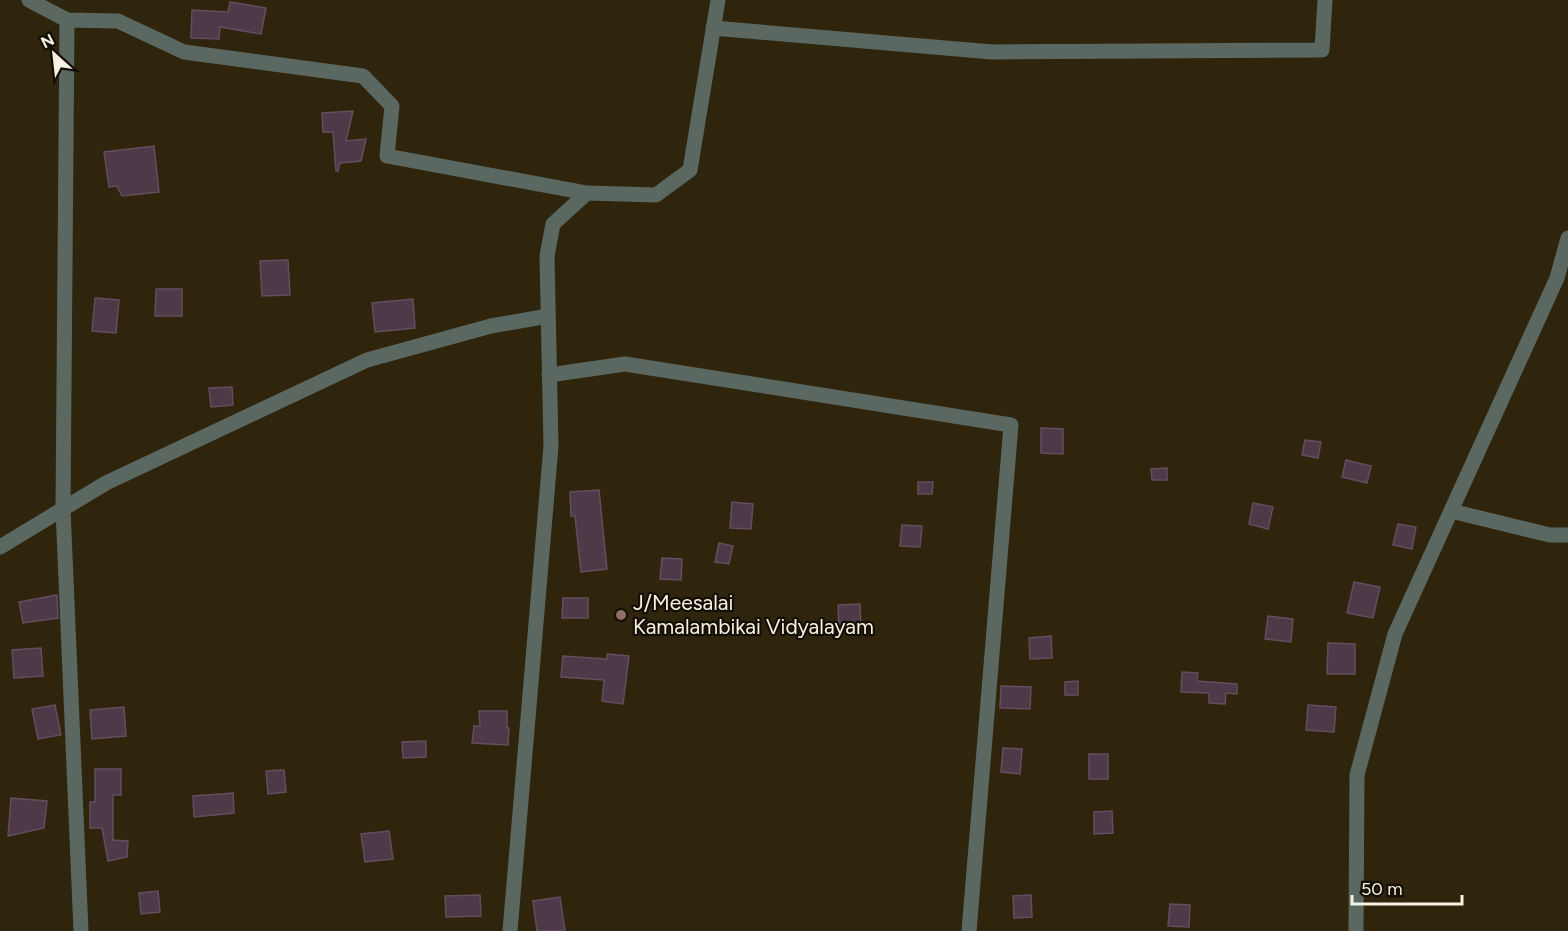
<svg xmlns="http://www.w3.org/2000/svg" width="1568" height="931" viewBox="0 0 1568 931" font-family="Figtree,sans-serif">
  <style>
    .building { fill: #4e3949; stroke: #634d5f; stroke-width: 1.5 }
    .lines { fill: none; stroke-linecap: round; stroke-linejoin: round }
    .minor { stroke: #5b6862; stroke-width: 15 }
    .education-dot { fill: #8d6e63; stroke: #130f06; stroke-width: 2 }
    .labels { text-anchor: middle; stroke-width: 4.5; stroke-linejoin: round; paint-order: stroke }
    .poi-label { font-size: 21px; fill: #f7f1e2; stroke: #130f06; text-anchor: start }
  </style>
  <rect width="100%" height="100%" fill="#2f250d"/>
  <path class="building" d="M230,2L266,8L261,34L220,27L219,39L191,38L192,10L228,12Z
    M353,111L346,141L366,139L361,161L340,163L338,171H336L333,132H323L322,113Z
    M154,146L159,192L122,196L117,186L109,187L104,152Z
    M288,260L290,295L262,296L260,261Z
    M156,289H182V316H155Z
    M95,298L119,300L116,333L92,331Z
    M413,299L415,328L375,332L372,303Z
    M232,387L233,405L211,407L209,388Z
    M1041,428L1063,429V454L1041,453Z
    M1305,440L1321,442L1318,458L1302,455Z
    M1346,460L1371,466L1367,483L1342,477Z
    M1167,468V480H1152L1151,469Z
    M918,482H933L932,494H918Z
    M599,490L607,569L581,572L575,516H571L570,492Z
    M732,502L753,504L751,529L730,528Z
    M1253,503L1273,507L1268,529L1249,524Z
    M1398,524L1416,527L1412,549L1393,545Z
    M902,525L922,526L920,547L900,546Z
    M719,543L733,546L729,564L715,562Z
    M662,558L682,559L681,580L660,579Z
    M1354,582L1380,587L1373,618L1347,613Z
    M57,595L58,618L23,623L19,602Z
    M563,598H588V618H562Z
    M860,604L861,627L839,629L838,605Z
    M1268,616L1293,619L1291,642L1265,639Z
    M1051,636L1052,658L1030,659L1029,638Z
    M1328,643L1355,644V674H1327Z
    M41,648L43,676L14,678L12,650Z
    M607,654L629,656L623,704L602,701L604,680L561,677L563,656L607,659Z
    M1182,672L1198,673L1197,681L1237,684V694L1226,693L1225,704L1209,703V693L1181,692Z
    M1078,681V695H1065V682Z
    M1001,686L1031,687L1030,709L1000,708Z
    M55,705L61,735L38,739L32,709Z
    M1308,705L1336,707L1334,732L1306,730Z
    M124,707L126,736L92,739L90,710Z
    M479,711H507V728H509L508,745L472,743L474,726H480Z
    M426,741V757L403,758L402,742Z
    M1003,748L1022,749L1020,774L1001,772Z
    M1089,754H1108V779H1089Z
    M95,769H121V795H113V840L128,841L127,857L108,861L102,828H90V802H95Z
    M284,770L286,792L268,794L266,771Z
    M233,793L234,813L194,817L193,796Z
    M11,798L47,801L44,828L8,836Z
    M1112,811L1113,833L1094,834V812Z
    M389,831L393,859L365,862L361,834Z
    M158,891L160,912L141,914L139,893Z
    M480,895L481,916L446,917L445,896Z
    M1031,895L1032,917L1014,918L1013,896Z
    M560,897L565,931H537L533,901Z
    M1170,904L1190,905L1189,927L1168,926Z"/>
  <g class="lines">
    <path class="minor" d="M29,0L67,20L118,21L184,52L363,76L392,106L387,156L587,193
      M67,20L63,509L81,931
      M713,28L992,52L1322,50L1325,0
      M549,375L625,364L1011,425L969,931
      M1451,511L1550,535H1568
      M0,547L106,483L367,360L491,326L548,316
      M510,931L551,446L547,256L553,224L587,193L656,195L690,170L718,0
      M1356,931L1357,775L1395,634L1557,278L1568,238"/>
  </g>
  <circle class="education-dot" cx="621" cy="615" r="6"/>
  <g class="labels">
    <g class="poi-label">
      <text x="633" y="610">J/Meesalai<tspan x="633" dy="24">Kamalambikai Vidyalayam</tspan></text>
    </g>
  </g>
  <g transform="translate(54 54) rotate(333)" stroke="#130f06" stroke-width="4.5" paint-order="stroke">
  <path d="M0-4.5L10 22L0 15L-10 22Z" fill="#f7f1e2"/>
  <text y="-9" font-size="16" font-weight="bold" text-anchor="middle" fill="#f7f1e2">N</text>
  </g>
  <path d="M1352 895v9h110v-9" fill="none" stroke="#f7f1e2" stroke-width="3"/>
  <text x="1361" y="895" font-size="18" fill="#f7f1e2" stroke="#130f06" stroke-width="4.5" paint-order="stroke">50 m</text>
</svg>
